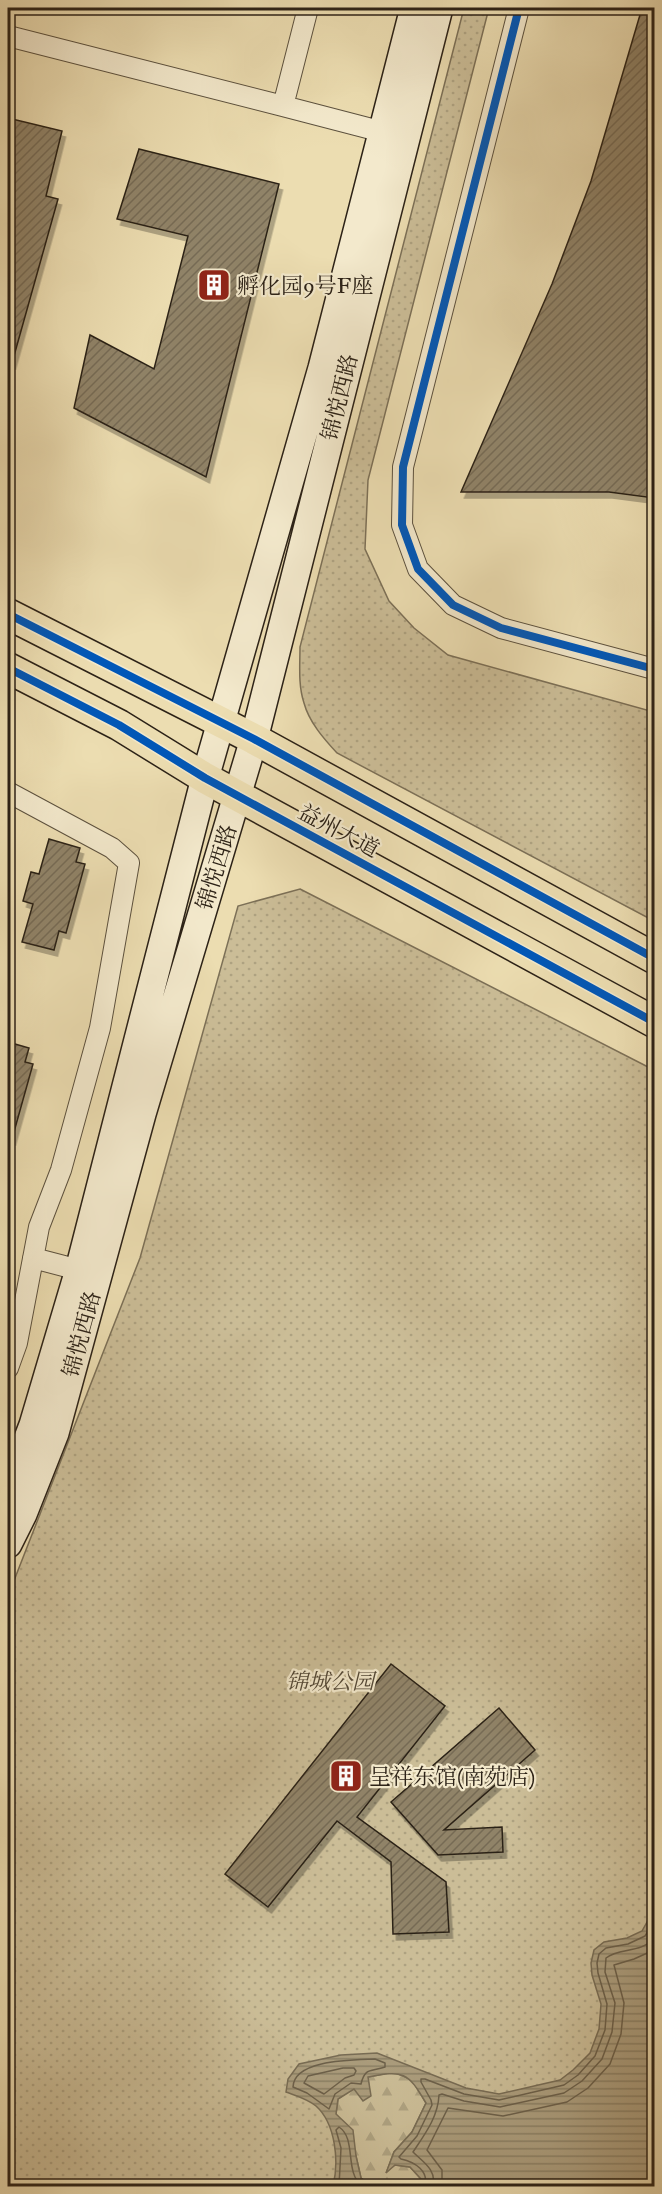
<svg xmlns="http://www.w3.org/2000/svg" width="662" height="2194" viewBox="0 0 662 2194" font-family="'IM FELL Great Primer','Noto Serif SC',serif">
  <style>
    .grass { fill: url(#grass-dots); stroke: #7c7057; stroke-width: 1.5 }
    .forest { fill: url(#forest-firs); stroke: #7c7057; stroke-width: 1.5 }
    .water { fill: url(#water-rules); stroke: #786c54; stroke-width: 1.5 }
    .lines { fill: none; stroke-linecap: round; stroke-linejoin: round }
    .shore { stroke: #6c604a; stroke-width: 1.5 }
    .building { fill: url(#building-hatch); stroke: #2c2217; stroke-width: 1.5; filter: url(#shadow) }
    .street-casing { stroke: #5c513e; stroke-width: 22 }
    .secondary-casing { stroke: #2c2217; stroke-width: 30 }
    .primary-casing { stroke: #2c2217; stroke-width: 33 }
    .street { stroke: #f3e9cc; stroke-width: 20 }
    .secondary { stroke: #f3e9cc; stroke-width: 27 }
    .primary { stroke: #ecddb1; stroke-width: 30 }
    .cycleway-casing { stroke: #f3e9cc; stroke-width: 11 }
    .cycleway { stroke: #0057b8; stroke-width: 8 }
    .labels { text-anchor: middle; stroke-width: 4.5; stroke-linejoin: round; paint-order: stroke }
    .poi-label { font-size: 22px; fill: #2c2217; stroke: #f3e9cc; text-anchor: start }
    .street-label { font-size: 22px; fill: #2c2217; stroke: #f3e9cc }
    .park-label { font-size: 22px; font-style: italic; fill: #544937; stroke: #f3e9cc }
  </style>
  <defs>
    <pattern id="grass-dots" width="8" height="8" patternUnits="userSpaceOnUse" patternTransform="scale(1.5)"><rect width="8" height="8" fill="#cbbd97"/><path d="M2 2h.1M6 6h.1" fill="none" stroke="#aea281" stroke-width="1.8" stroke-linecap="round"/></pattern>
    <pattern id="forest-firs" width="22" height="20" patternUnits="userSpaceOnUse" patternTransform="scale(1.5)"><rect width="22" height="20" fill="#cbbd97"/><path d="M5 1l3.5 6h-7zM16 11l3.5 6h-7z" fill="#aea281"/></pattern>
    <pattern id="water-rules" width="6" height="5" patternUnits="userSpaceOnUse" patternTransform="scale(1.5)"><rect width="6" height="5" fill="#ab9d7d"/><path d="M0 2.5h6" fill="none" stroke="#8b8065"/></pattern>
    <pattern id="building-hatch" width="6" height="6" patternUnits="userSpaceOnUse" patternTransform="scale(1.5)"><rect width="6" height="6" fill="#908367"/><path d="M-1 1l2-2M0 6l6-6M5 7l2-2" fill="none" stroke="#766b54"/></pattern>
    <filter id="shadow"><feDropShadow dx="3.5" dy="6" stdDeviation="0" flood-color="#0004"/></filter>
  </defs>
  <rect width="100%" height="100%" fill="#ecddb1"/>
  <filter id="stains"><feTurbulence type="fractalNoise" baseFrequency=".00333" numOctaves="4"/><feColorMatrix values="0 0 0 0 .2 0 0 0 0 .09 0 0 0 0 .02 0 0 0 .5 -.17"/></filter>
  <radialGradient id="worn" r=".72"><stop offset=".6" stop-color="#630" stop-opacity="0"/><stop offset="1" stop-color="#630" stop-opacity=".3"/></radialGradient>
  <path class="grass" d="M464,8H489L368,480L365,549L389,601L414,628L448,655L654,712V921L337,753C324,739 309,722 304,703C298,685 300,665 300,647Z
    M300,889L654,1070V2186H8V1596L140,1258L238,906Z"/>
  <path class="forest" d="M394,2072L412,2080L426,2103L412,2132L394,2152L387,2171L395,2165L410,2167L421,2179L419,2186H372L361,2178L356,2156L336,2114L338,2099L354,2088L369,2089L368,2077Z"/>
  <path class="water" d="M651,1915H654V2186H419L421,2179L410,2167L395,2165L386,2173L394,2152L412,2132L426,2103C408,2072 403,2070 368,2077L371,2096L363,2101L354,2089L338,2099L336,2114L353,2130L356,2156L361,2178L372,2186H333C339,2162 336,2124 316,2106C308,2099 297,2096 286,2092L288,2079L299,2064L341,2055L377,2053L466,2088L499,2094L560,2080L573,2070L590,2053L599,2029L601,2004L592,1975L591,1963L594,1950L604,1942L627,1938L642,1931Z"/>
  <g class="lines">
    <path class="shore" d="M375,2059L385,2063V2067C371,2072 365,2067 361,2084L351,2083L335,2094L329,2109L307,2093L293,2087C294,2059 354,2060 375,2059Z
      M343,2068H354L356,2071L354,2075L345,2078L324,2094L304,2083L308,2076Z
      M339,2186L341,2148L336,2130L339,2127C357,2139 344,2172 362,2186
      M425,2186C429,2171 415,2162 401,2159L399,2157L417,2136L432,2105L431,2100L421,2082V2079H425L464,2094L499,2100L564,2085L578,2075L595,2056L605,2030L607,2004L598,1973L597,1963L599,1954L606,1948L628,1944L645,1936L654,1922
      M433,2186C437,2170 423,2162 413,2152C425,2134 438,2117 439,2095L442,2094L464,2101L500,2107L564,2093L582,2081L602,2059L612,2032L615,2003L605,1972L606,1958C619,1947 641,1954 654,1938
      M442,2186V2170L427,2150L448,2108L503,2116L567,2102L588,2088L610,2064L621,2034L624,2003L614,1965L634,1959L654,1950"/>
  </g>
  <path class="building" d="M642,8H654V498L609,492H461L552,284L591,181Z
    M8,118L62,131L46,196L58,199L12,363L8,362V190L14,166L8,165Z
    M139,149L279,184L206,477L74,408L90,335L154,369L188,236L117,219Z
    M49,839L80,848L76,862L85,864L66,933L59,931L54,950L22,942L33,904L23,901L31,872L39,874Z
    M8,1042L29,1048L25,1062L33,1064L12,1139L8,1138Z
    M391,1664L445,1706L357,1817L446,1882L449,1932L393,1934L391,1862L337,1821L268,1907L225,1874Z
    M499,1708L535,1750L444,1830L502,1827L503,1852L438,1855L391,1802Z"/>
  <g class="lines">
    <g class="street-casing">
      <path id="street" d="M519,8L403,467L402,525L418,569L453,605L501,628L654,669
        M8,36L283,106L308,8
        M283,106L383,132
        M8,792L112,848L129,863L100,1028L61,1170L39,1227L17,1343L8,1368
        M33,1258L79,1270"/>
    </g>
    <g class="secondary-casing">
      <path id="secondary" d="M8,1490L33,1425L79,1270L205,778L322,368L414,8
        M8,1544L23,1514L55,1433L142,1114L254,739L439,8"/>
    </g>
    <g class="primary-casing">
      <path id="primary" d="M8,614L254,739L654,958
        M8,668L119,725L205,778L654,1022"/>
    </g>
    <use href="#street" class="street"/>
    <use href="#secondary" class="secondary"/>
    <use href="#primary" class="primary"/>
    <g class="cycleway-casing">
      <path id="cycleway" d="M519,8L403,467L402,525L418,569L453,605L501,628L654,669
        M8,614L254,739L654,958
        M8,668L119,725L205,778L654,1022"/>
    </g>
    <use href="#cycleway" class="cycleway"/>
  </g>
  <defs>
    <g id="building-square" transform="scale(1.725)"><rect x="-9" y="-9" width="18" height="18" rx="4" fill="#8f2418" stroke="#f3e9cc"/><path d="M-4-6H4V6H1V3H-1V6H-4ZM-2.5-4.3h1.7v1.8h-1.7ZM.8-4.3h1.7v1.8H.8ZM-2.5-1h1.7V.8h-1.7ZM.8-1h1.7V.8H.8Z" fill="#fff"/></g>
  </defs>
  <g fill-rule="evenodd">
    <use href="#building-square" x="214" y="285"/>
    <use href="#building-square" x="346" y="1776"/>
  </g>
  <g class="labels">
    <g class="poi-label">
      <text x="237" y="293">孵化园9号F座</text>
      <text x="369" y="1784">呈祥东馆(南苑店)</text>
    </g>
    <g class="street-label">
      <text transform="translate(339 397) rotate(-76)" y="8">锦悦西路</text>
      <text transform="translate(339 830) rotate(28)" y="8">益州大道</text>
      <text transform="translate(216 867) rotate(-73)" y="8">锦悦西路</text>
      <text transform="translate(81 1334) rotate(-75)" y="8">锦悦西路</text>
    </g>
    <g class="park-label">
      <text x="330" y="1689">锦城公园</text>
    </g>
  </g>
  <rect width="662" height="2194" fill="none" stroke="#ecddb1" stroke-width="30"/>
  <rect x="9" y="9" width="644" height="2176" fill="none" stroke="#2c2217" stroke-width="3"/>
  <rect x="15" y="15" width="632" height="2164" fill="none" stroke="#2c2217" stroke-width="1.5"/>
  <rect width="100%" height="100%" filter="url(#stains)"/>
  <rect width="100%" height="100%" fill="url(#worn)"/>
</svg>
